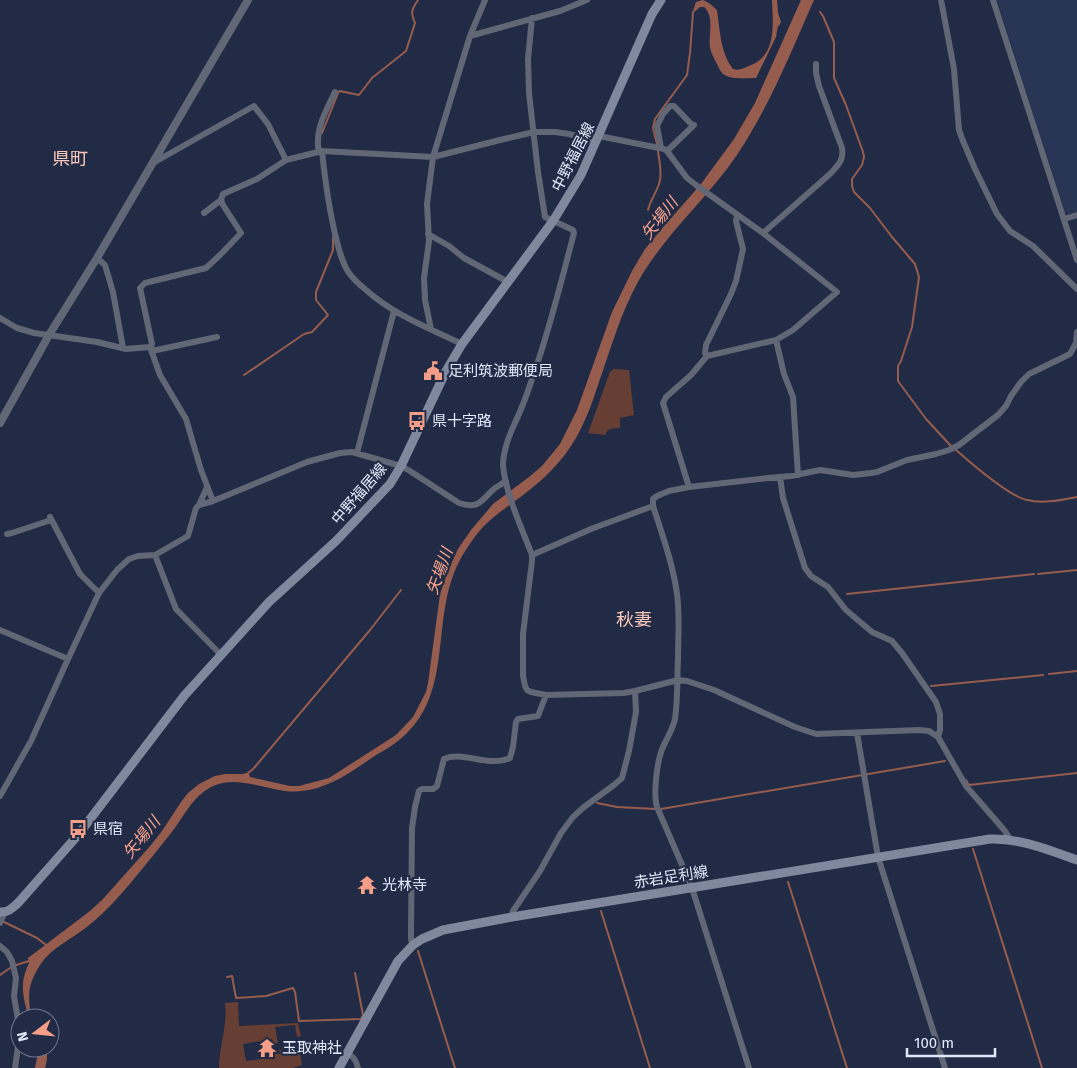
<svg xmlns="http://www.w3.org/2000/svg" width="1077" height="1068" viewBox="0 0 1077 1068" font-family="'Fira Sans','Noto Sans JP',sans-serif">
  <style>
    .built { fill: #283555 }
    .green { fill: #673e33 }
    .water { fill: #965c4d }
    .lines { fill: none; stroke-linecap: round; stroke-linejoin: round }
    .stream { stroke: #965c4d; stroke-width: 2 }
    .river { stroke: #965c4d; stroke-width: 10 }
    .minor { stroke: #626775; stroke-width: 6 }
    .tertiary { stroke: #626775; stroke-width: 8 }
    .secondary { stroke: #7f889d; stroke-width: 9 }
    .labels { text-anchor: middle; stroke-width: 4.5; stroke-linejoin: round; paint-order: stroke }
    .street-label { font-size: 15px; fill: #e1e8fa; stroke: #222b45 }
    .poi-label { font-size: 15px; fill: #e1e8fa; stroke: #222b45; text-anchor: start }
    .water-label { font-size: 16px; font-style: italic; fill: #fca58d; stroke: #222b45 }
    .quarter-label { font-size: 18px; fill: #fac8ba; stroke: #222b45 }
  </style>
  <rect width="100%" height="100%" fill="#222b45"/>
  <path class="built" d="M997,0H1077V212L1068,215L1065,212Z"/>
  <path class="green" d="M614,369L629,370L634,415L620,418V428C614,428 610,428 606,432V435L588,433L610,372Z
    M238,1002L239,1026L298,1023L301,1036L297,1037L295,1025L275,1027L278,1043H273L272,1039L243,1044L246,1061L269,1058L268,1052L299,1047L302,1065L293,1068H219C219,1046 228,1025 225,1003Z"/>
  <path class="water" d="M703,0L709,3L717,10C720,30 720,52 733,69C740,71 744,68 751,65C777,55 773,23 772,0H777L778,13L781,22L779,26L778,25L776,37L756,78C747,78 733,80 725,75C721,73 720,70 718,66C715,60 712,55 710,48C708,35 715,17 704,7H700L692,14L696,2Z
    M801,0H814C791,52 769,107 737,155C707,199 666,233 639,280C621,312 611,348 599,382C592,404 584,426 571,446C556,469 535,487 512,503C503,510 493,517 485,525C476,534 468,546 461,558C454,571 450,583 447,597C437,643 444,697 407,733C397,743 385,750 373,757C347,775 319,795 285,791C261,788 234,775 211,787C191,798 184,817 171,833C152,857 133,881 113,903C105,911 97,919 88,926C72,939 51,948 40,965C27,986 28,995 31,1018H29C23,997 19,984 29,963L28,958L90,911L103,899L151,845L162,831L181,802L188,793L199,784L215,776L225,774H243L246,773L249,774L250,777L290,786H299L329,778L396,735L413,717L426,692L428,683L440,594L448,571L458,549L471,530L493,504L529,477L542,466L560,444L577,410L612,312L632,271L645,249L665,225L701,184L734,139L755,103Z"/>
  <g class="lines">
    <path class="stream" d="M820,12L823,16L834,42V78L846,105L863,152L864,157L862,165L852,179V186L854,192L870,208L892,237L915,264L919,277L912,327L901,361L898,366V381L926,419L951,446
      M322,133L338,93L340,91L359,95L372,78L406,51L415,23C410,12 412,9 418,0
      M657,144L653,128L655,119L687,75L690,53L693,12
      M648,210C650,201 656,193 659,184C663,174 659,161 658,151
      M244,375L304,334L312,332L328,315L316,300V292L333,250V237
      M955,449C970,462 1008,496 1027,500C1043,504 1061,500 1077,497
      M1038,574L1077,570
      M847,594L1034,574
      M1049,674L1077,671
      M931,686L1043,675
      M254,768L370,630L401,590
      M247,774L253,769
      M966,780L969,785L1077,773
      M597,803L617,807L656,809
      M661,809L945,761
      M973,849L1042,1068
      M788,882L847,1068
      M601,911L650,1068
      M2,921L37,938L46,945
      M418,951L455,1068
      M0,975L13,966L29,961
      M227,977L232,976L236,998L266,996L293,988L295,992L299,1021L361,1019L363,1015L355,973"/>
    <path class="river" d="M40,1068L42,1059V1048"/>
    <path class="minor" d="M941,0L954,69L959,130L963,141L975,169L997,214L1010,231L1033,246L1077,289
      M993,0L1077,260
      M532,18L528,59L529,93L538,172L545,217L573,230L574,233C561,282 549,332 532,379C527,395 521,410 514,425C508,438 503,451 503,465C505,492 522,529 532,555V561L523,634V676L525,686L527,690L531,692L546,695L624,693L635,691L678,680L687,681L714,690L795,727L816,734L919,730L929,731L938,737L966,786L1005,831L1010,839
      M470,36L560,11L587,0
      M599,136L664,149L667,151L687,178L696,185L763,233L837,292L793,330L776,340L707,356L691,375L666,397L663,403L689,487
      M661,148L657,126L663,114L670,106H674L693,126
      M322,151C325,180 329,209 336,238C339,250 342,263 349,273C354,280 360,285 366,290C394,315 429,328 462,344
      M667,151L694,125
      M319,152C314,130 326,111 335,92
      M153,163L254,106L268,124L286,160
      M204,213L221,200
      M1064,219L1077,215
      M763,233L830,174C838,165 844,161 842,148L819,86L816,73V64
      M428,234L449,246L464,258L508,282
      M97,258L105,265L113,292L123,348
      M0,318L17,328L34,333L97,342L126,349L150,347
      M431,329L425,300L424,278L429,241L427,204L433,157L470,36L485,0
      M776,340L784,374L793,397L798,475
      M152,351L217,337
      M707,356L705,353L706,345L731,294L736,281L743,249L736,221L737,215
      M357,453L394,311
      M780,477L783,498L805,568L811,576L828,587L846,610L872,632L892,641L902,653L936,702L940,714V730L938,737
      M213,501L201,470L186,419L160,375L150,347L152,344L140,288L145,283L206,268L220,255L241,233L223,205L221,200L223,194L257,179L286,160L322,151L433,157L500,140L534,132H555L569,134L596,142
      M199,505L213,501L307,462L340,453L352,452L401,466L410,471L459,503C480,510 481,500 495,488C498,486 502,484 506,481
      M50,517L80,574L99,593
      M7,534L12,533L51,520
      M155,555L176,609L221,655
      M532,555L591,529L653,506
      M0,630L68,659
      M857,733L878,857L945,1068
      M0,796L31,741L68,659L99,593L117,570L129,559L138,556L155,555L188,536L196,508L199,505L207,487
      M512,917L513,911L540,871L561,833L573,817L584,807L614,785L622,778L629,751L636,712L635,691
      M0,923L5,912
      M413,945L411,940V934L412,828L415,807L419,791L422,789H433L437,786L444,759C461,750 490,768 510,758L513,747L516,722L518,719L538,716L546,695
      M0,946L7,952L12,961L16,978L14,996L19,1026V1040L15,1068
      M347,1053C354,1057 356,1060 358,1068
      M749,1068L692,888L657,807C653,794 657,760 663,747C667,738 673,729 675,719C678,699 677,678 678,658C678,637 680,615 677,594C673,564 662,534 653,506V499L657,496L669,491L689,487L768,478L791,476L820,470L853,475L871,473L877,472L907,460L936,454L949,450L959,445L998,415L1006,406L1011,396L1021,382L1029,374L1070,354L1076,343L1077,332"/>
    <path class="tertiary" d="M0,423L49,335L97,258L248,0"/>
    <path class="secondary" d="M0,912C8,913 12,908 18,903L78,835L184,696L269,602L336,541L390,484L401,466L446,371L462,344L553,221L581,175L652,14L661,0
      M339,1068L398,961L413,945L422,939L443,930L512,917L990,839C1020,838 1049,850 1077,860"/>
  </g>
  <defs>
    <g id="civic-bare" transform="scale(1.5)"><path d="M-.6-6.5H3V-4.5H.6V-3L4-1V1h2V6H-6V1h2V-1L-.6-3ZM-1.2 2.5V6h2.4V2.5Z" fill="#f49e87" stroke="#222b45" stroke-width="2.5" paint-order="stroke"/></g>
    <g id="bus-bare" transform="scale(1.5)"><path d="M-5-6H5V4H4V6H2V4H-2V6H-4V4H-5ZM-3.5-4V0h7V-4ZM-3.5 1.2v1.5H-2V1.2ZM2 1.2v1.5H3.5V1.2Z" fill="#f49e87" stroke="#222b45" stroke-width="2.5" paint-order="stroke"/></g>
    <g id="temple-bare" transform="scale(1.5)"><path d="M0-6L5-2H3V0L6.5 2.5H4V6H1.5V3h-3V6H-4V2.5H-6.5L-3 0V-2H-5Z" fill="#f49e87" stroke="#222b45" stroke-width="2.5" paint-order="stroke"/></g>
  </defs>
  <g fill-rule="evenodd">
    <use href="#civic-bare" x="433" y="371"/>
    <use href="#bus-bare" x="417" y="421"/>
    <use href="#bus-bare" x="78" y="829"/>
    <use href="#temple-bare" x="367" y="885"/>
    <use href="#temple-bare" x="267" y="1048"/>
  </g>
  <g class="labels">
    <g class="street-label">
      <text transform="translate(573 157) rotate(-63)" y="5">中野福居線</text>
      <text transform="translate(359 494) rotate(-49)" y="5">中野福居線</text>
      <text transform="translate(671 877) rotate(-9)" y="5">赤岩足利線</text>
    </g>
    <g class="poi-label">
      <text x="448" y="376">足利筑波郵便局</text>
      <text x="432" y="426">県十字路</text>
      <text x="93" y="834">県宿</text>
      <text x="382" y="890">光林寺</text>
      <text x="282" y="1053">玉取神社</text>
    </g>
    <g class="water-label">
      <text transform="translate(659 218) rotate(-52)" y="6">矢場川</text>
      <text transform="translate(439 571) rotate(-70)" y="6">矢場川</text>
      <text transform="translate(141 837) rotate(-51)" y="6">矢場川</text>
    </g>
    <g class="quarter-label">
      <text x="70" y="165">県町</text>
      <text x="634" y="626">秋妻</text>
    </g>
  </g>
  <g transform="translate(35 1033) rotate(254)"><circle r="24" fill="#222b45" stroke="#6e778d"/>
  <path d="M0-4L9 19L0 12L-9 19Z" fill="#f49e87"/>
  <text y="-8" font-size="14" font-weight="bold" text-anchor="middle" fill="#e1e8fa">N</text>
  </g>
  <path d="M907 1048v8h88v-8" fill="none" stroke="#e1e8fa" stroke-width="2.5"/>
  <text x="914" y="1048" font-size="15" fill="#e1e8fa" stroke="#222b45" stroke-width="4" paint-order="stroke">100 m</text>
</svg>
